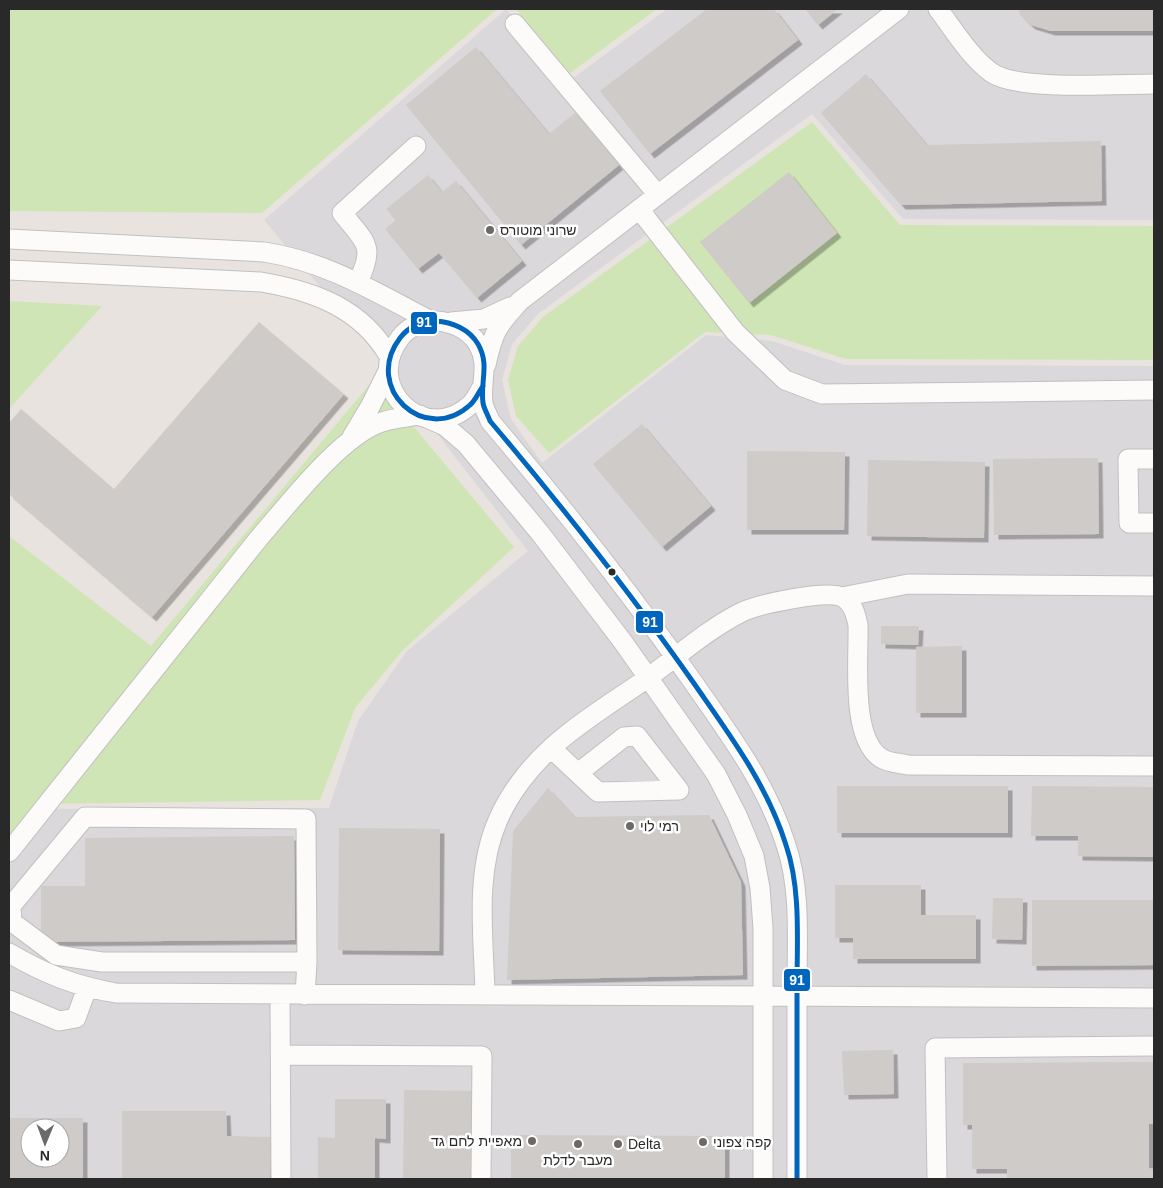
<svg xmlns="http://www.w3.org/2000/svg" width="1163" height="1188" viewBox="0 0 1163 1188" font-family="Helvetica,Heebo,sans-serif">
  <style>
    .industrial { fill: #dad8da; fill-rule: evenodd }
    .green { fill: #cfe5b5 }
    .building { fill: #cecbc8; fill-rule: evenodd; filter: url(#shadow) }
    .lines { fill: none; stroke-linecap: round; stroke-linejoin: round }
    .minor-casing { stroke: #c1c0c0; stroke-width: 21 }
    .minor { stroke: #fcfbfa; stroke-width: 19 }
    .bus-1-casing { stroke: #fff; stroke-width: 9 }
    .bus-1 { stroke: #0065bd; stroke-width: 5 }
    .poi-dot { fill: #6c6a68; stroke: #fff; stroke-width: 2 }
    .bus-dot { fill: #292929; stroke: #fff; stroke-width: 2 }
    .labels { text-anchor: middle; stroke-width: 5; stroke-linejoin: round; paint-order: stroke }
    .poi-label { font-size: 14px; fill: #292929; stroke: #fff; text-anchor: start }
    .line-badge { stroke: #fff; stroke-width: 2 }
    .badge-label { font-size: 14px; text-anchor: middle; font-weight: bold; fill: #fff }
  </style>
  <defs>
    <filter id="shadow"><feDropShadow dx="4.5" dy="4.5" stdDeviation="0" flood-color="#0004"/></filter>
  </defs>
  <rect width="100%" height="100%" fill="#e8e3de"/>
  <path class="industrial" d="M506,9L569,81L667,9H1154V220L903,219L812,114L539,313L512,344L502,380L511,419L542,463L706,335L772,341L845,365L1154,366V1179H9V841L35,809L329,808L358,721L406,652L528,551L366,342L264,220ZM30,1128H60V1158H30Z"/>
  <path class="green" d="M9,9H497L262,213L9,211Z
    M516,9H657L570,73Z
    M812,122L900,225L1154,226V360L846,359L771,335L705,332L549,453L516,416L508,380L518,346L543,317Z
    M9,301L102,306L9,409Z
    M374,379L514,547L402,651L355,708L320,800L35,804L9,835V536L151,646Z"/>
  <path class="building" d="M707,9H774L798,40L650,154L600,91Z
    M805,9H838L818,25Z
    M1019,9H1154V31H1051L1031,25L1020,15Z
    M476,47L549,134L576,112L619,165L521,245L406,105Z
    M866,74L927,145L1101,141L1102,201L901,205L821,113Z
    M789,172L837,233L749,303L700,242Z
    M428,175L442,192L456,181L522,261L477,298L439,253L418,269L385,229L396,220L386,209Z
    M259,322L344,394L152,617L9,494V423L21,409L114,489Z
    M642,424L711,506L662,547L593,464Z
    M747,451L845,452L844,530H747Z
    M1098,458L1099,534L994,535L993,459Z
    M868,460L985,462L984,538L867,536Z
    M881,626H919L918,645L881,644Z
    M962,646V713H916V647Z
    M837,786H1008V833H837Z
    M1032,786L1154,787V857L1078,856V836H1031Z
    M548,788L575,817L709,815L741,882L743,975L507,980L513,831Z
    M339,828L440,829L439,951L338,950Z
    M294,836L295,940L41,942V886H85V838Z
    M835,885H921V915H976V959H853V938H835Z
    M993,898H1023L1022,940L992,939Z
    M1032,900H1154V965L1032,966Z
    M893,1050L894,1094L844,1095L842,1051Z
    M1154,1062V1124H1149V1168L1154,1169V1179H1007V1169H972V1125H963V1063Z
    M404,1090L474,1091L472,1179H403Z
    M335,1099H386V1139L375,1138V1179H318V1137L335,1138Z
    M122,1111H226L227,1136L271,1137L270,1179H122Z
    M9,1118H83V1179H9ZM30,1128H60V1158H30Z
    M511,1135L725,1136V1179H511Z"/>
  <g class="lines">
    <g class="minor-casing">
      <path id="minor" d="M938,9C954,30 970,57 992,73C1019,91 1118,84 1154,84
        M515,24L658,195
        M639,209L735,332L785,380L822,394L1154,390
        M9,239L264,252C328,262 375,292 431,321
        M9,270L261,282C314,291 361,308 389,356
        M358,282C376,245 365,242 342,213L416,146
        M451,322L484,319L510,307
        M486,365C493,332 497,326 520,301L899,9
        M483,386C479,391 476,400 470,405C425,446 362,388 400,338C408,327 422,321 436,321C452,322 469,329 478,344C490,365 480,381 483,403C484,409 488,415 490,421C561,505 629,591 693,682C729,734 767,784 786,845C801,889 797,940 797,986C797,1050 797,1115 797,1179
        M427,418L445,426L466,444L540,533L623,642L716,774L737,815L754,856L760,888L763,928V1179
        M352,437L370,407L387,373
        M1154,459H1128L1129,523H1154
        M842,597L908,584L1154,586
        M551,748L598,792L679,790L637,736L624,737L578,773
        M9,852L259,538C288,505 341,435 382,422C394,418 408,417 420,415
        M9,953C45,974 75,986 116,993L1154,998
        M280,995L281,1179
        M305,995L307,962L306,819L85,817L11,906L12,922L56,955L102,962H307
        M485,995C484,938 474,874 498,820C509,794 530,767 551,748C581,721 616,700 649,677C679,655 708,629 742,612C759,604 825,590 842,597C853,602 856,615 858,625C859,659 850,738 881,758C888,763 900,763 908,765L1154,766
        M9,1000L59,1021L76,1018L87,988
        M281,1055L482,1056L481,1179
        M937,1179L935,1048L1154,1046"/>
    </g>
    <use href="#minor" class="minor"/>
    <g class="bus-1-casing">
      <path id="bus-1" d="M483,386C479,391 476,400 470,405C425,446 362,388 400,338C408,327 422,321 436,321C452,322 469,329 478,344C490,365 480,381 483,403C484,409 488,415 490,421C561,505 629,591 693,682C729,734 767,784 786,845C801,889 797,940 797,986C797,1050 797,1115 797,1179"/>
    </g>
    <use href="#bus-1" class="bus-1"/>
  </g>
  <g class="poi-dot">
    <circle cx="490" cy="230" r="5"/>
    <circle cx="630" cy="826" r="5"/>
    <circle cx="532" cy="1141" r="5"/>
    <circle cx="703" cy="1142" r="5"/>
    <circle cx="578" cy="1144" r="5"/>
    <circle cx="618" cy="1144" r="5"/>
  </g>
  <circle class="bus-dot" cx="612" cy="572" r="4.5"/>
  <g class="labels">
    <g class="poi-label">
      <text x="500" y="235">שרוני מוטורס</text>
      <text x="640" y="831">רמי לוי</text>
      <text x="522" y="1146" text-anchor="end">מאפיית לחם גד</text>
      <text x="713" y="1147">קפה צפוני</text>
      <text x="628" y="1149">Delta</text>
      <text x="578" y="1165" text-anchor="middle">מעבר לדלת</text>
    </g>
  </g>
  <g class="line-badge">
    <rect x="410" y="311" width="28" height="24" rx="5" fill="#0065bd"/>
    <rect x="635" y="610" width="29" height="24" rx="5" fill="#0065bd"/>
    <rect x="783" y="968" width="28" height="24" rx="5" fill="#0065bd"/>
  </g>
  <g class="badge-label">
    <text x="424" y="327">91</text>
    <text x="650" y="627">91</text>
    <text x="797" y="985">91</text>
  </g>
  <rect width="1163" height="1188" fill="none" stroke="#292929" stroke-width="20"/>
  <g transform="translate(45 1143) rotate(181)"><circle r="24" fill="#ffffff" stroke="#a9a9a9"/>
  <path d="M0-4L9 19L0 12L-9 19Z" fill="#6c6a68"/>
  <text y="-8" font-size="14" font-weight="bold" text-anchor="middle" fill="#292929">N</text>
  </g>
</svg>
